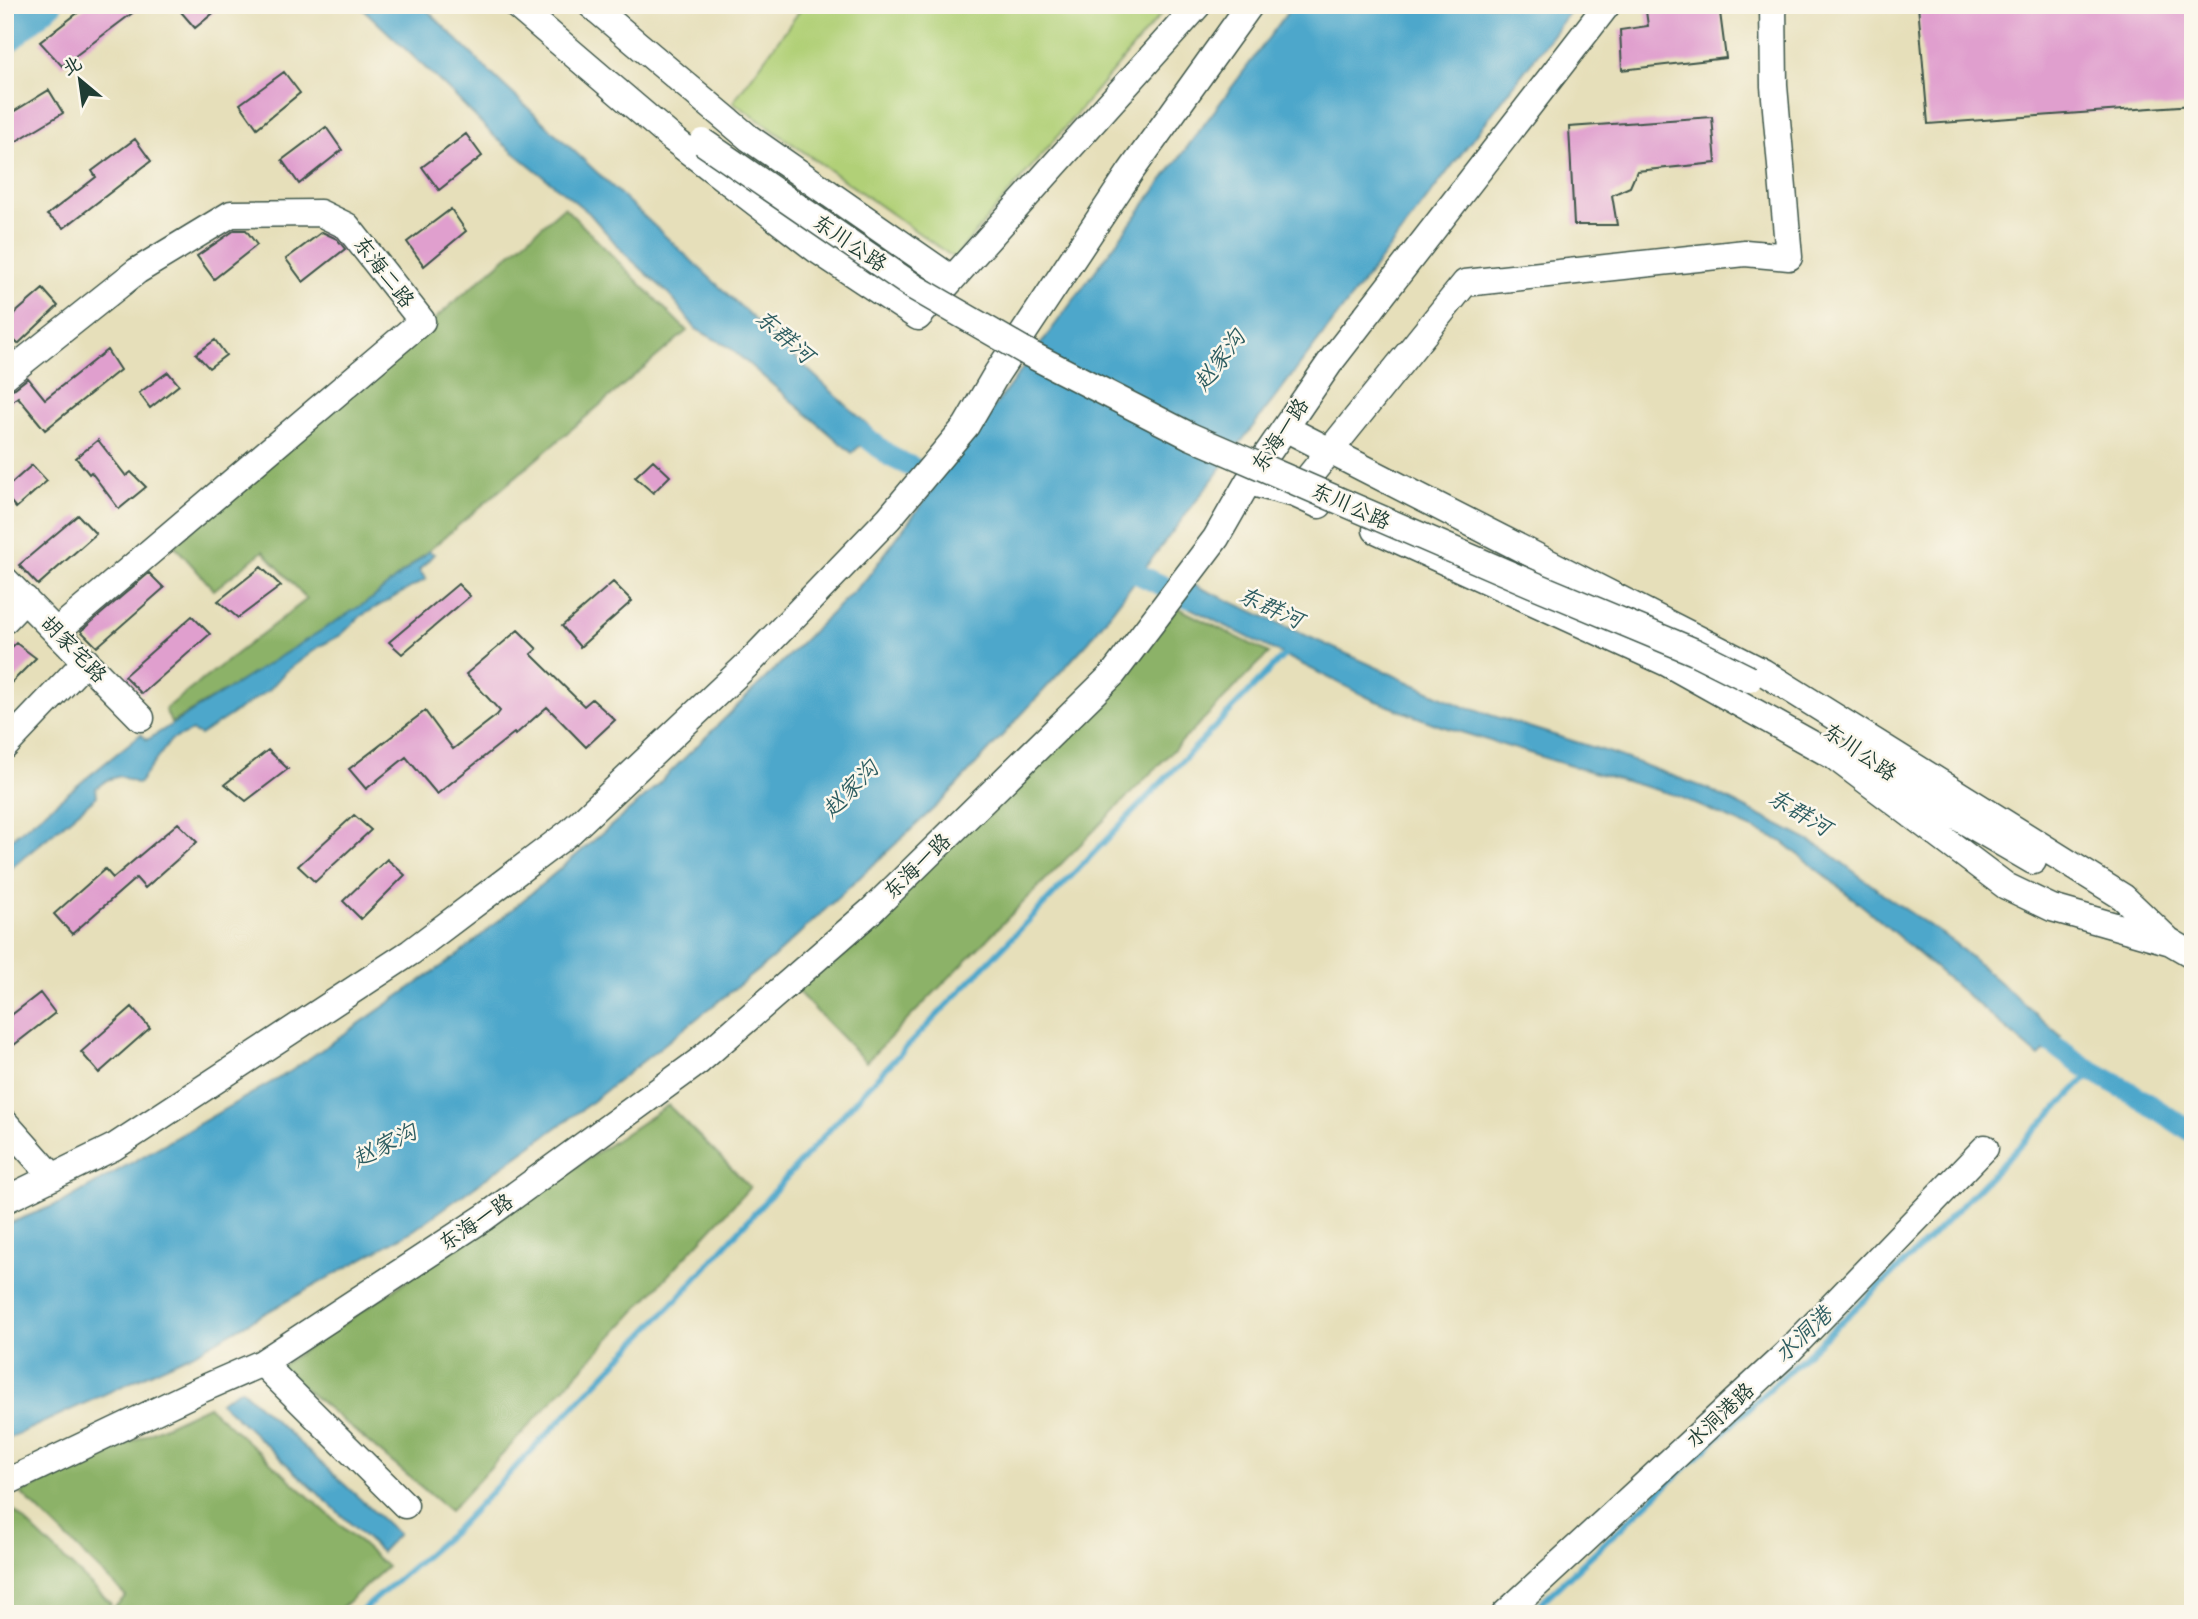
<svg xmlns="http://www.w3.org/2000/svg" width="2198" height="1619" viewBox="0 0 2198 1619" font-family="Kalam,'LXGW WenKai TC',sans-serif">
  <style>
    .green { fill: #b1d077; stroke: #688656; stroke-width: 2 }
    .forest { fill: #8cb268; stroke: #56784e; stroke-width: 2 }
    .water { fill: #4ea7cb; stroke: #367280; stroke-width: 2 }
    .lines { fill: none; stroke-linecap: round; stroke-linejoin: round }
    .stream { stroke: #4ea7cb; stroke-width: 6 }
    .canal { stroke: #4ea7cb; stroke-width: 21 }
    .building { fill: #e09fce }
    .minor-casing { stroke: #3d5548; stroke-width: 29 }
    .minor { stroke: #fff; stroke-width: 26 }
    .minor-bridge-casing { stroke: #3d5548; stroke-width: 29; stroke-linecap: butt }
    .minor-bridge { stroke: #fff; stroke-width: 26 }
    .labels { text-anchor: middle; stroke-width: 5; stroke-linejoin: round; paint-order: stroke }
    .street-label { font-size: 21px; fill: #1f3d34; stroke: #fbf7ec }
    .water-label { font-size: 23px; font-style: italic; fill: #2d5d61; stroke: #fbf7ec }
  </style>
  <rect width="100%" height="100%" fill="#fbf7ec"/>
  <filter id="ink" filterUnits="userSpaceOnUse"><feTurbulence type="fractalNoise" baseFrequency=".0143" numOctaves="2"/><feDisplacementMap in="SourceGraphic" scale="14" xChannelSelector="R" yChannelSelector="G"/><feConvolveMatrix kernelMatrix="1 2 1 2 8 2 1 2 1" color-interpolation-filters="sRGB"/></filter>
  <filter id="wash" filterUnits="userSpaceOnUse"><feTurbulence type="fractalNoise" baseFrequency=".00686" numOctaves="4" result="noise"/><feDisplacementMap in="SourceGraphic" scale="28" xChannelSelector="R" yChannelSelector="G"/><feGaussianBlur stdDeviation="1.57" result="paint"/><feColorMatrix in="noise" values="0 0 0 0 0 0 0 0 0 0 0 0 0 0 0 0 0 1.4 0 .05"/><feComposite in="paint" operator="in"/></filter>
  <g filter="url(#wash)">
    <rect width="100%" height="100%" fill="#e6dfba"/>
    <path class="green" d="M804,5H1169L954,258L733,102Z"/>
    <path class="forest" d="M564,207L687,331L373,598L295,649L171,723L165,709L307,599L263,551L214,590L174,545Z
      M1178,608L1269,653L866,1062L796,990Z
      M668,1105L750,1187L450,1511L279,1367Z
      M208,1406L387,1567L334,1614H107L126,1596L21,1493Z
      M5,1503H6L111,1604L101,1614H5Z"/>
    <path class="water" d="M5,5H55L5,46Z
      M359,5H422L498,80L875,432L852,453L729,347L696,329L669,294L625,254L589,213L496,138L454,95Z
      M1293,5H1575L1089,641L945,798L772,959L585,1107L414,1230L192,1354L5,1440V1225L63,1202L291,1071L458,955L644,798L866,579Z
      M429,551L434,554L419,570L426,579L361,616L341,635L320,646L284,673L269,690L200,735L192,731L171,740L138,784L120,776L107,780L96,788L97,796L5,873V844L141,734L147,740L373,598Z
      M1192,584L1462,706L1614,754L1708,789L1823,848L1890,899L1951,940L2061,1036L2039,1057L1870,912L1783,842L1675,795L1571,766L1438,725L1371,699L1176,601Z
      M241,1389L398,1534L381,1552L220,1402Z"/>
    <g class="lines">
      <path class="stream" d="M358,1614L453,1532L679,1297L867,1088L1290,649
        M1529,1614L1918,1250L2093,1071"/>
      <path class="canal" d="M5,46L52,5
        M846,421L891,457L939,480
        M1114,563L1189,598
        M2030,1028L2080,1064L2132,1093L2193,1133"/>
    </g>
    <g id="blocks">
      <path class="building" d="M88,5H143L62,66L40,42Z
        M175,5H223L195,28Z
        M1681,5H1719L1726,58L1622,70L1620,30L1648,26L1646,11L1681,9Z
        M1918,5H2193V105L1928,124Z
        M284,72L300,93L257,128L240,104Z
        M49,90L63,113L5,148V117Z
        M1712,117L1716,163L1637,171L1630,187L1612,195L1617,225H1574L1569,127Z
        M326,127L342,150L299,184L282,160Z
        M466,134L482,156L439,190L422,167Z
        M135,139L151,161L64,228L47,215L96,177L92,171Z
        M451,209L466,231L424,266L407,242Z
        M235,230H246L257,245L214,279L197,256Z
        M322,232L337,239L345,249L303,282L286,259Z
        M43,289L58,306L18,344L5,331V322Z
        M215,340L226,355L209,368L196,354Z
        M107,350L120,370L45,430L18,397L5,407V391L15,388L28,378L45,399Z
        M168,372L179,385L150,408L139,393Z
        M98,440L126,476L131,472L146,487L119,509L91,472L89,474L76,458Z
        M653,460L670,476L653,493L635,477Z
        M32,465L47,481L16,508L5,495V489Z
        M78,515L96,534L38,585L19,565Z
        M261,567L281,586L238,618L218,601Z
        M149,573L164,588L97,647L81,631Z
        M613,582L632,601L580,647L562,626Z
        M458,584L470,596L402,654L389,642Z
        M192,616L210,634L142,694L124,676Z
        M518,630L537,649L531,654L584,706L592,699L615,720L586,747L547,707L515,735L514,733L437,794L406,757L366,789L349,769L425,711L453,749L497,715L500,711L466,674Z
        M16,643L36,658L5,689V654Z
        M268,750L288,769L246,801L225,784Z
        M354,815L371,830L315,882L298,866Z
        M178,823L197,842L145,888L136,878L72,934L54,914L105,869L113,878Z
        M387,859L405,875L361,919L343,901Z
        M40,993L55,1013L5,1052V1020Z
        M132,1007L150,1028L99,1073L81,1052Z"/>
    </g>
  </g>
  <g filter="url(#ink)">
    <use href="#blocks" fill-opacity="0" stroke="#3d5548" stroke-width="2"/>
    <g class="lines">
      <g class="minor-casing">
        <path id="minor" d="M516,5L673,139L817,250L918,317L1198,5
          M591,5L749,138L952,279
          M5,376L137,271L231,214L320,213L347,226L422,321L57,631
          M1285,428L1763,672L2123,897L2167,939
          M1248,482L1295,494L1319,505
          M1295,494L1465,283L1745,253L1789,257L1774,86L1773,5
          M1376,530L1667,663L1835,757L2006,886L2052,908L2171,942
          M5,580L141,718
          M5,620L25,599
          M5,746L86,661
          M1864,755L1937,805L2033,861
          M2157,934L2193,955
          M5,1123L53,1177
          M5,1200L114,1147L411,952L570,832L748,664L889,518L966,426L997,373L1131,171L1250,5
          M262,1363L405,1505
          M5,1483L200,1390L262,1363L485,1217L698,1062L871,911L1113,674L1216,538L1248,482L1331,361L1607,5
          M1505,1614L1785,1355L1985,1148"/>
      </g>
      <use href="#minor" class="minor"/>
      <g class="minor-bridge-casing">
        <path id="minor-bridge" d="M703,142L914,287L1030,354L1190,436L1532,584L1695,652L1749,679"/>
      </g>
      <use href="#minor-bridge" class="minor-bridge"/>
    </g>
  </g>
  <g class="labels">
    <g class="street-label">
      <text transform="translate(850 243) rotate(34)" y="7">东川公路</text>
      <text transform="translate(384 272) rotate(52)" y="7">东海二路</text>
      <text transform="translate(1280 435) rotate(-56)" y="7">东海一路</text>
      <text transform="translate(1351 506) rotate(24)" y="7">东川公路</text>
      <text transform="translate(74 649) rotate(46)" y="7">胡家宅路</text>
      <text transform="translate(1860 752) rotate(35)" y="7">东川公路</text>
      <text transform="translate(917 866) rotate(-44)" y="7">东海一路</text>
      <text transform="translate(476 1222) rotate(-34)" y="7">东海一路</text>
      <text transform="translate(1720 1415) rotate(-43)" y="7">水洞港路</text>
    </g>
    <g class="water-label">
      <text transform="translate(785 336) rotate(41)" y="8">东群河</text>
      <text transform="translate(1219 360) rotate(-53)" y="8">赵家沟</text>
      <text transform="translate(1271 607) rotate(25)" y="8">东群河</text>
      <text transform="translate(850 789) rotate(-46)" y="8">赵家沟</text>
      <text transform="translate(1800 812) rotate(31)" y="8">东群河</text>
      <text transform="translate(384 1145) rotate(-27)" y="8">赵家沟</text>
      <text transform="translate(1803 1334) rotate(-43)" y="8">水洞港</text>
    </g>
  </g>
  <rect width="2198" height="1619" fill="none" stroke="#fbf7ec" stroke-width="28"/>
  <g transform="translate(80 80) rotate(331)" stroke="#fbf7ec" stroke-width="5" paint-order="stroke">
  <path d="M0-5L12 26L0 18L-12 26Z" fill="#1f3d34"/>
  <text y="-10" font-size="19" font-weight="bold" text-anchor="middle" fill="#1f3d34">北</text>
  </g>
</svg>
